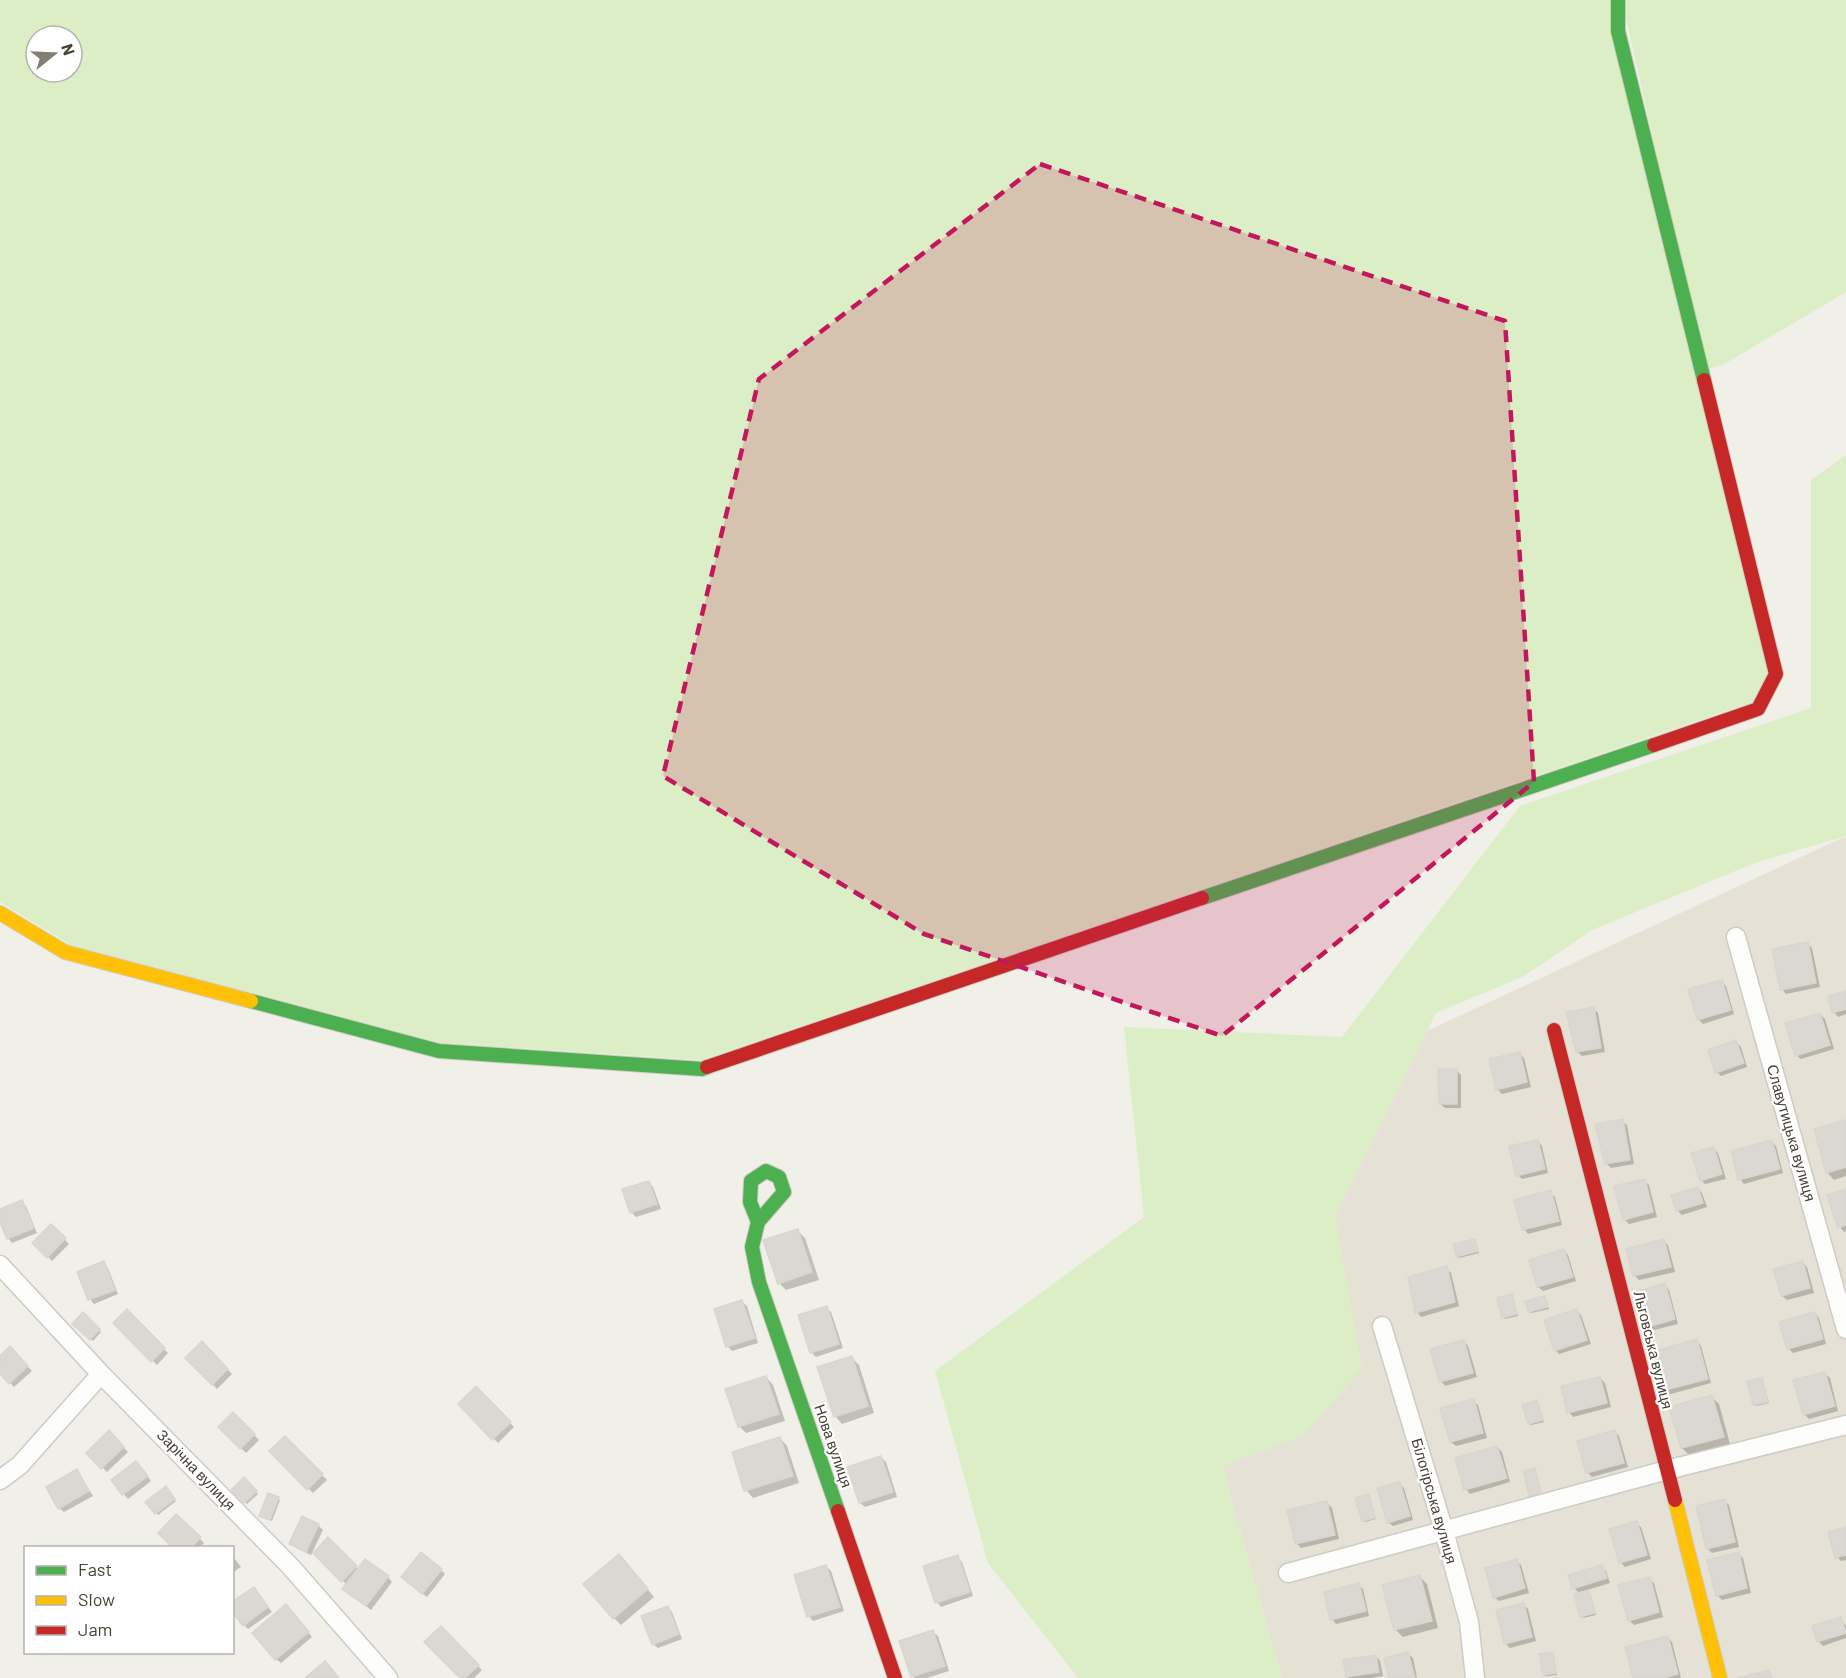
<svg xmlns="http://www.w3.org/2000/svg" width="1846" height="1678" viewBox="0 0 1846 1678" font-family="Barlow,sans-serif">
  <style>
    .residential { fill: #e5e1d5 }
    .green { fill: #dbeec5; fill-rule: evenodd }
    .shadow { fill: #0003 }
    .building { fill: #dad8d1; stroke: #d8d6ce; stroke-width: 1.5 }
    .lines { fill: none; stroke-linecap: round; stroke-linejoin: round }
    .street-casing { stroke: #cdcbc4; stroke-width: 21 }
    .fast-casing { stroke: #d0ccbe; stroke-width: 16 }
    .slow-casing { stroke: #d0ccbe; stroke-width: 16 }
    .jam-casing { stroke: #d0ccbe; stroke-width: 16 }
    .street { stroke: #fdfdfc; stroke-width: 18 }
    .fast { stroke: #4caf50; stroke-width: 14 }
    .slow { stroke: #ffc107; stroke-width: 14 }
    .jam { stroke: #c62828; stroke-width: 14 }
    .marked { fill: #c2185b; fill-opacity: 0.2; stroke: #c2185b; stroke-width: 4.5; stroke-dasharray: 12 8; stroke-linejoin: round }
    .labels { text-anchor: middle; stroke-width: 4.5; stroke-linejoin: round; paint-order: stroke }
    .street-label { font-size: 15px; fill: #474134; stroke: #fff }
  </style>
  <rect width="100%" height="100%" fill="#f0efe8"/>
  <path class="residential" d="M1842,838H1846V1678H1282L1222,1466L1306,1434L1335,1215L1427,1031Z"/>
  <path class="green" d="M0,0H1614L1771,672L1755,701L701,1060L442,1043L71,945L0,902ZM36,36H72V72H36Z
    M1622,0H1846V292L1721,366L1705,369Z
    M1846,455V836L1757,862L1592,930L1524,976L1436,1013L1335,1215L1362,1368L1306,1434L1222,1466L1282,1678H1078L988,1563L935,1371L1144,1217L1124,1027L1342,1037L1520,806L1811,708V480Z"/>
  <path class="shadow" d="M1807,943L1812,948L1820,987L1786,994L1782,989Z
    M1721,981L1726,986L1734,1014L1703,1024L1698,1019Z
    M1846,993V1014L1838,1017L1834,1012Z
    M1593,1008L1598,1013L1605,1052L1582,1056L1577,1051Z
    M1820,1014L1825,1019L1834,1049L1801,1059L1796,1055Z
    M1736,1042L1741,1047L1747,1067L1721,1076L1717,1072Z
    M1520,1054L1524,1058L1531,1087L1502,1094L1497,1089Z
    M1456,1070L1461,1075V1108H1445L1440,1104Z
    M1622,1121L1627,1125L1634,1164L1611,1168L1606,1163Z
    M1846,1121V1176L1834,1180L1827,1172Z
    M1538,1141L1542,1146L1548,1173L1522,1179L1518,1175Z
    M1772,1142L1776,1146L1783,1173L1744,1184L1740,1179Z
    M1714,1149L1718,1153L1726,1179L1705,1184L1701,1180Z
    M1644,1180L1649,1185L1657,1217L1629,1224L1624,1219Z
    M649,1182L653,1187L661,1209L636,1217L631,1212Z
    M1698,1188L1702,1193L1707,1207L1682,1215L1677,1210Z
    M1846,1190V1231L1844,1232L1840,1227Z
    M1550,1192L1555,1197L1562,1225L1528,1234L1524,1229Z
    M22,1202L26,1206L37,1233L12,1243L8,1238L0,1218V1210Z
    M51,1226L69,1244L52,1261L34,1243Z
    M798,1231L805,1238L819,1280L786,1290L779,1283Z
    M1474,1241L1479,1253L1459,1258L1457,1256Z
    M1663,1241L1668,1245L1675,1272L1639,1280L1635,1276L1628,1250Z
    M1564,1251L1568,1255L1576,1281L1543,1291L1538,1287Z
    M1802,1262L1807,1267L1814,1293L1787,1300L1782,1296Z
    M103,1263L108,1268L118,1294L94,1304L90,1299Z
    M1446,1268L1451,1273L1459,1306L1421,1317L1417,1312Z
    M1665,1285L1669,1290L1678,1324L1654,1330L1650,1326Z
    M1512,1295L1518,1316L1505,1319L1503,1317Z
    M1545,1297L1549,1309L1531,1313L1529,1311Z
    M742,1302L747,1306L758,1343L732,1351L728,1347L716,1310Z
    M826,1308L831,1312L843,1348L816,1357L811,1352Z
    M1577,1311L1581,1315L1591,1344L1559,1354L1555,1350Z
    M127,1312L168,1353L157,1365L115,1323Z
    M1815,1313L1819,1318L1826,1344L1793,1353L1788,1348Z
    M83,1315L101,1332L93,1341L74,1324Z
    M1464,1341L1468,1346L1477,1377L1445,1386L1441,1381Z
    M1697,1341L1701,1346L1711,1383L1667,1395L1663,1390Z
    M202,1343L232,1374L217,1389L187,1358Z
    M10,1348L32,1371L14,1387L0,1372V1358Z
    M851,1357L859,1365L874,1413L842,1424L835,1416Z
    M1825,1374L1830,1378L1838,1411L1809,1419L1804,1414Z
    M766,1377L773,1385L785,1421L746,1433L739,1426Z
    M1600,1378L1605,1383L1611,1407L1573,1417L1569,1412Z
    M1762,1379L1769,1403L1756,1406L1754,1404Z
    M476,1388L514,1427L498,1443L460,1404Z
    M1712,1397L1719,1404L1730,1444L1689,1455L1682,1448Z
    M1474,1401L1478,1405L1487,1438L1456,1446L1451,1442Z
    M1537,1402L1544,1422L1531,1425L1529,1424Z
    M233,1414L259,1440L246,1453L220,1427Z
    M1615,1432L1619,1436L1628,1467L1592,1477L1587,1472Z
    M109,1433L128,1452L107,1472L88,1453Z
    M285,1438L327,1480L313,1493L271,1451Z
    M780,1438L787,1446L799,1483L753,1498L746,1490L734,1453Z
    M1497,1447L1502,1452L1510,1482L1470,1494L1466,1489Z
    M881,1457L886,1462L897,1497L865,1507L860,1503L849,1468Z
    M141,1467L151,1481L128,1499L113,1481Z
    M1535,1470L1543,1499L1533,1501Z
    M77,1471L93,1496L64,1512L59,1508Z
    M244,1479L258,1494L247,1504L233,1490Z
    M1400,1484L1404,1488L1413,1520L1393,1526L1388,1522Z
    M166,1488L176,1501L158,1515L147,1502Z
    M1368,1496L1376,1519L1365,1522L1363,1521Z
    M278,1498L280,1500L272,1521L263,1517Z
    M1725,1501L1729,1505L1739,1547L1712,1553L1707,1548Z
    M1327,1503L1332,1508L1339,1539L1301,1548L1296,1543Z
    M176,1516L204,1543L200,1548H175Z
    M1636,1523L1641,1527L1651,1559L1625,1567L1620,1562Z
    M318,1525L323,1530L311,1555L296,1548L291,1543Z
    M1846,1528V1560L1841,1561L1837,1557Z
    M328,1539L359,1570L388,1577L392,1582L371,1610L349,1593L347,1585L315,1553Z
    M1738,1554L1743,1558L1751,1593L1722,1600L1717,1595Z
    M232,1555L241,1567L232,1573Z
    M957,1557L962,1562L973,1596L941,1607L937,1602Z
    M1516,1561L1521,1565L1529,1593L1499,1601L1494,1597Z
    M626,1563L654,1597L621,1625L614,1618Z
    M826,1566L831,1571L844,1611L813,1621L809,1616Z
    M1602,1567L1606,1571L1610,1583L1587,1590L1590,1593L1596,1615L1583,1618L1581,1616L1580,1594L1574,1588Z
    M441,1570L445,1574L427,1597L407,1582Z
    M1419,1576L1427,1584L1438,1628L1403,1637L1396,1630L1384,1586Z
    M1649,1579L1654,1583L1663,1617L1634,1625L1629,1620Z
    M1359,1585L1363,1589L1369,1616L1336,1624L1332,1619Z
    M258,1593L272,1612L248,1629L244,1625Z
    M1524,1605L1528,1609L1536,1641L1510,1648L1505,1643Z
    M667,1607L672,1612L682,1639L658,1648L653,1644Z
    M291,1611L312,1637L281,1663L276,1659Z
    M1841,1619L1846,1626V1638L1823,1646L1818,1641Z
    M441,1628L482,1670L474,1678H462Z
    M933,1632L938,1636L949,1671L927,1678H914L901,1642Z
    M1668,1638L1672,1642L1681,1678H1635Z
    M1552,1653L1557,1675L1546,1676L1544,1675Z
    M1408,1654L1413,1658L1417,1678H1391Z
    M1376,1656L1380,1661L1383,1676L1371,1678H1349L1347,1676Z"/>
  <path class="building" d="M1808,942L1816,983L1780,990L1772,949Z
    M1722,980L1731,1010L1697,1020L1688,989Z
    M1846,991V1009L1832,1013L1828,996Z
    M1594,1007L1601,1048L1576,1052L1566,1012Z
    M1820,1013L1830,1045L1795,1056L1785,1023Z
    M1736,1040L1744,1063L1715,1073L1708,1050Z
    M1520,1052L1527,1082L1496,1090L1489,1059Z
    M1438,1069H1457V1104H1439Z
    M1623,1119L1630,1160L1605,1164L1595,1124Z
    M1846,1120V1167L1826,1173L1814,1129Z
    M1538,1140L1545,1169L1516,1176L1509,1146Z
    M1772,1140L1780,1169L1738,1180L1731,1151Z
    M1714,1147L1722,1174L1700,1181L1691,1153Z
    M1645,1179L1653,1212L1623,1220L1614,1186Z
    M649,1181L657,1204L630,1213L622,1189Z
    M1698,1187L1703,1203L1676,1211L1671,1195Z
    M1846,1189V1225L1838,1228L1827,1195Z
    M1551,1190L1559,1221L1522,1230L1514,1200Z
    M22,1200L34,1228L7,1239L0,1222V1209Z
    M51,1224L66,1238L47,1258L32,1243Z
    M798,1229L812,1272L778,1284L763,1240Z
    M1475,1239L1478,1251L1456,1257L1453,1244Z
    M1664,1239L1671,1267L1633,1276L1626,1249Z
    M1564,1249L1573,1277L1537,1287L1529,1260Z
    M104,1261L115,1290L88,1300L77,1272Z
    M1803,1261L1810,1288L1781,1296L1773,1269Z
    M1447,1266L1455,1302L1415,1313L1408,1277Z
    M1665,1283L1675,1319L1648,1327L1639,1291Z
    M1512,1294L1517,1314L1502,1318L1497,1298Z
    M1545,1296L1548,1307L1528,1312L1525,1301Z
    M742,1300L755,1338L726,1347L714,1309Z
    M827,1306L839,1344L810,1353L798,1315Z
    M127,1309L165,1348L151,1362L113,1323Z
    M1577,1309L1587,1340L1554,1351L1544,1320Z
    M83,1312L100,1329L90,1340L72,1324Z
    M1815,1312L1823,1339L1787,1349L1779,1322Z
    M1697,1339L1708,1379L1661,1391L1651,1352Z
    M1464,1340L1473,1373L1439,1382L1430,1349Z
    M202,1341L228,1369L212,1385L185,1358Z
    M10,1346L28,1366L9,1384L0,1374V1356Z
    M852,1356L868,1406L834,1417L817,1367Z
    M1825,1372L1835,1406L1803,1415L1793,1380Z
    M766,1376L779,1414L738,1427L725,1389Z
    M1600,1377L1607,1403L1567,1413L1561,1386Z
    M1762,1378L1768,1402L1753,1405L1747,1381Z
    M476,1386L511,1422L492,1440L458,1404Z
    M1712,1395L1724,1437L1681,1448L1669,1407Z
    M1474,1399L1483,1433L1450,1442L1440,1408Z
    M1537,1400L1543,1420L1528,1424L1522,1405Z
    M233,1412L255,1434L240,1449L218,1427Z
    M109,1430L124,1447L101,1469L86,1453Z
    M1615,1430L1624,1463L1586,1473L1577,1441Z
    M285,1436L323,1474L307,1490L269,1451Z
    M780,1437L793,1476L744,1491L732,1452Z
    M1497,1446L1507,1478L1464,1490L1455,1458Z
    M881,1456L893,1492L859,1503L847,1467Z
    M136,1461L148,1476L122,1495L111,1480Z
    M1535,1468L1542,1497L1530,1500L1523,1471Z
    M77,1469L89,1491L58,1509L46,1487Z
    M244,1477L257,1491L244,1503L231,1490Z
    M1400,1482L1410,1516L1387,1523L1377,1488Z
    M166,1486L175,1499L155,1514L145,1502Z
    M268,1493L279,1497L270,1520L259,1516Z
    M1369,1494L1375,1518L1362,1521L1355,1498Z
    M1725,1499L1735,1542L1706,1549L1696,1506Z
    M1327,1501L1335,1535L1295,1544L1287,1510Z
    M176,1514L201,1537L191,1548H173L158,1533Z
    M302,1516L319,1524L306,1552L289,1544Z
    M1637,1521L1647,1555L1619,1563L1609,1529Z
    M1846,1527V1555L1835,1558L1828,1532Z
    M328,1537L357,1566L341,1582L313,1553Z
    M421,1552L442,1569L422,1594L401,1577Z
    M1739,1552L1747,1588L1716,1596L1707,1560Z
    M619,1554L648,1589L613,1619L583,1584Z
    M958,1555L970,1592L935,1603L923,1566Z
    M365,1559L389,1576L366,1606L342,1589Z
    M1517,1559L1525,1588L1493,1598L1485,1568Z
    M826,1565L840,1607L807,1617L794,1575Z
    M1602,1565L1607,1578L1572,1589L1568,1575Z
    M1420,1575L1432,1621L1394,1630L1382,1585Z
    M1650,1577L1659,1612L1628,1621L1618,1585Z
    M1359,1583L1366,1611L1330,1620L1324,1592Z
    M254,1587L268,1607L243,1626L232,1612V1602Z
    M1589,1590L1595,1613L1580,1617L1574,1594Z
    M1524,1603L1532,1637L1504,1644L1496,1610Z
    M286,1604L309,1632L275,1660L252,1633Z
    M668,1606L679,1634L652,1645L641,1616Z
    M1841,1617L1846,1633L1817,1642L1812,1626Z
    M441,1626L479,1665L465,1678H460L424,1642Z
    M933,1630L945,1666L911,1677L899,1641Z
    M1668,1636L1678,1674L1663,1678H1633L1625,1647Z
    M1408,1652L1415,1678H1389L1384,1658Z
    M1553,1652L1556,1673L1543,1675L1539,1654Z
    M1376,1655L1379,1672L1346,1677L1343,1660Z
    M325,1661L339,1678H305Z
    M1769,1670L1772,1678H1739Z"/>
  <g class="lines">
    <g class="street-casing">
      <path id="street" d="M1736,937L1846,1329
        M0,1265L101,1374L291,1567L388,1678
        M1382,1326L1444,1531L1469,1622L1475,1678
        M0,1480L20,1465L101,1374
        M1288,1573L1667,1470L1846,1425"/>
    </g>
    <g class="fast-casing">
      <path id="fast" d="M1618,0V31L1704,380
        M1202,898L1654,745
        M251,1001L439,1051L702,1069L707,1067
        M758,1222L750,1202L751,1181L766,1171L779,1177L784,1192L758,1222L752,1247L759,1282L838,1511"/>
    </g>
    <g class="slow-casing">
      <path id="slow" d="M0,913L65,952L251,1001
        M1675,1500L1720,1678"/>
    </g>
    <g class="jam-casing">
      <path id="jam" d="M1654,745L1758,709L1776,674L1704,380
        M1554,1030L1675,1500
        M707,1067L1202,898
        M838,1511L895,1678"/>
    </g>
    <use href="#street" class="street"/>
    <use href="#fast" class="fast"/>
    <use href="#slow" class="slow"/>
    <use href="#jam" class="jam"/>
  </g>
  <path class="marked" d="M1040,164L1505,321L1534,782L1222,1036L924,934L663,776L759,379Z"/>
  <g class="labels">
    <g class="street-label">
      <text transform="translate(1791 1133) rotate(74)" y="5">Славутицька вулиця</text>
      <text transform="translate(1653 1350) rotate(76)" y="5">Льговська вулиця</text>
      <text transform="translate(833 1446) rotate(71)" y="5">Нова вулиця</text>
      <text transform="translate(196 1470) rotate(46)" y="5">Зарічна вулиця</text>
      <text transform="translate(1434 1501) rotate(74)" y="5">Білогірська вулиця</text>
    </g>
  </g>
  <rect x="24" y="1546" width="210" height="108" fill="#ffffff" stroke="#b5b3ae" stroke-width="1.5"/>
  <rect x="36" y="1566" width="30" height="9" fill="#4caf50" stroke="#b5b3ae" stroke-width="1.5"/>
  <text x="78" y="1576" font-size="18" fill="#474134">Fast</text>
  <rect x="36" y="1596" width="30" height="9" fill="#ffc107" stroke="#b5b3ae" stroke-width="1.5"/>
  <text x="78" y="1606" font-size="18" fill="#474134">Slow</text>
  <rect x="36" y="1626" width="30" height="9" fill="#c62828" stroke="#b5b3ae" stroke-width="1.5"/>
  <text x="78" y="1636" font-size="18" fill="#474134">Jam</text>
  <g transform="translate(54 54) rotate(72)"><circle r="28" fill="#ffffff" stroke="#b5b3ae" stroke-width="1.5"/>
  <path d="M0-4.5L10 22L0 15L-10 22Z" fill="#827e73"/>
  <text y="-9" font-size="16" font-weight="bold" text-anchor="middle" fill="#474134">N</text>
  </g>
</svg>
